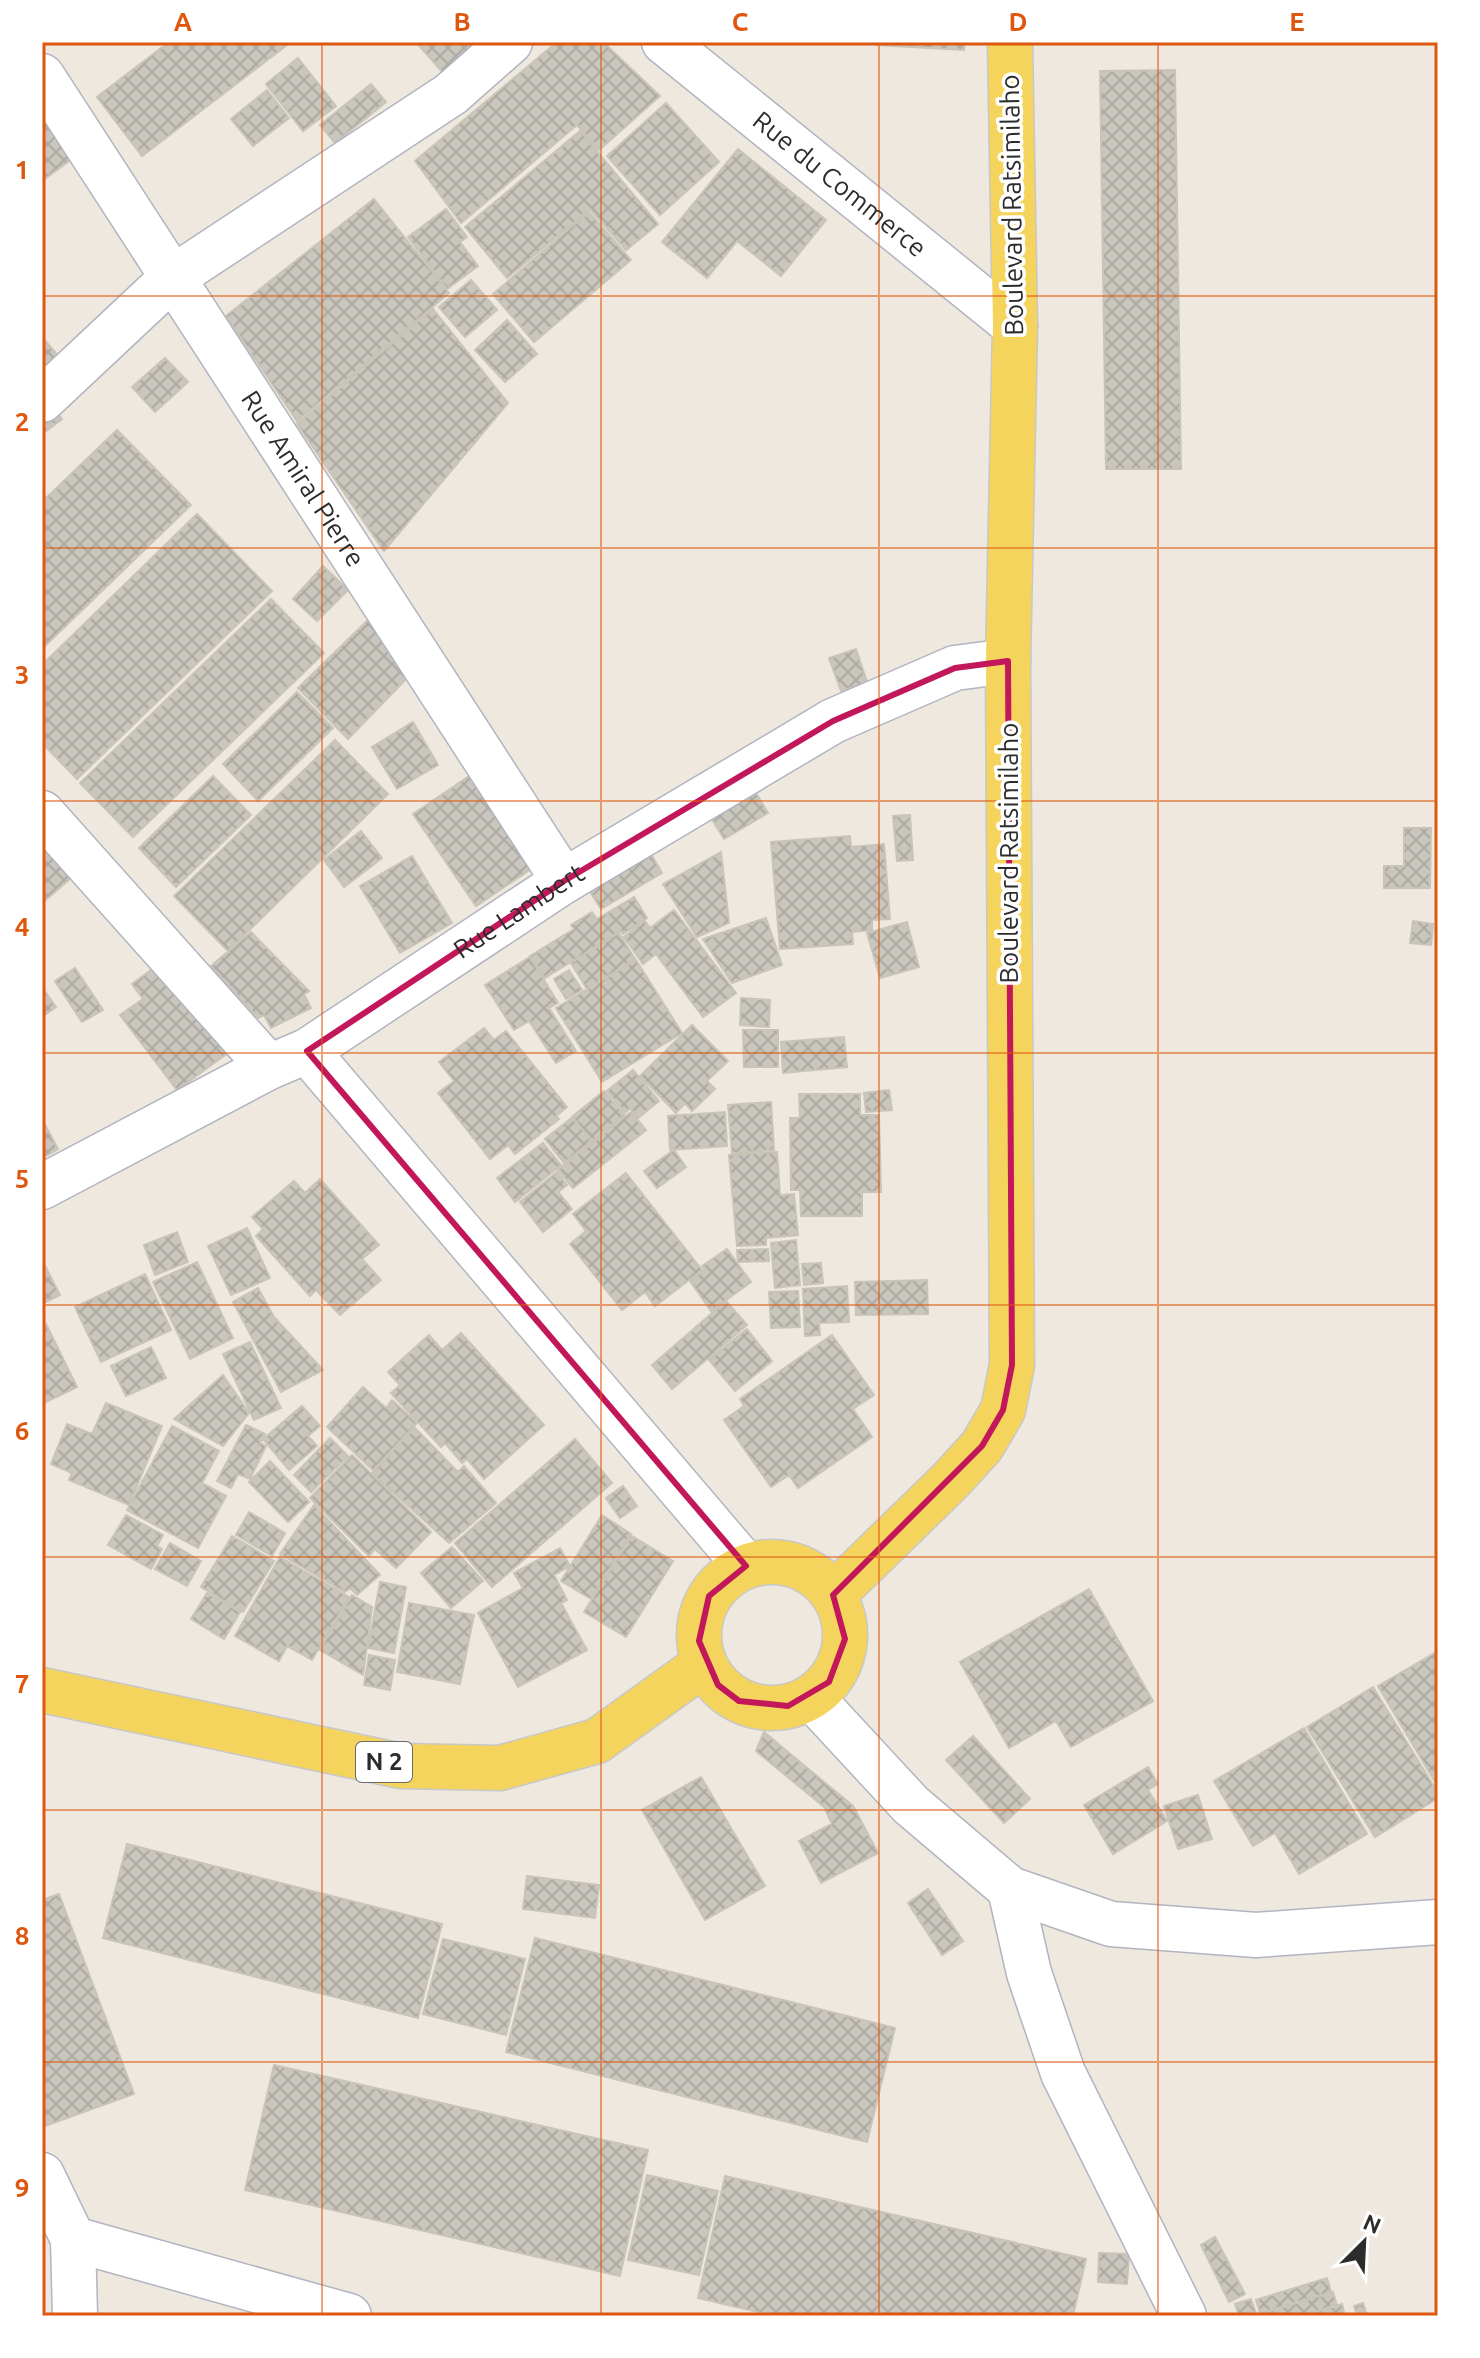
<svg xmlns="http://www.w3.org/2000/svg" width="1480" height="2358" viewBox="0 0 1480 2358" font-family="Ubuntu,sans-serif">
  <style>
    .building { fill: url(#building-cross-hatch); stroke: #cac4b8; stroke-width: 2 }
    .lines { fill: none; stroke-linecap: round; stroke-linejoin: round }
    .minor-casing { stroke: #b2b5c0; stroke-width: 47 }
    .major-casing { stroke: #c8c8c8; stroke-width: 47 }
    .minor { stroke: #fff; stroke-width: 44 }
    .major { stroke: #f5d45d; stroke-width: 44 }
    .marked { fill: none; stroke: #c2185b; stroke-width: 6; stroke-linejoin: round }
    .grid { fill: none; stroke: #df570e; stroke-width: 2; stroke-opacity: 0.55 }
    .labels { text-anchor: middle; stroke-width: 7; stroke-linejoin: round; paint-order: stroke }
    .shield { fill: #fff; stroke: #6b6b6b; stroke-width: 2 }
    .shield-label { font-size: 24px; font-weight: bold; fill: #2c2c2c }
    .street-label { font-size: 26px; fill: #2c2c2c; stroke: #fff }
    .neatline { fill: none; stroke: #df570e; stroke-width: 3 }
    .grid-label { font-size: 26px; text-anchor: middle; font-weight: bold; fill: #df570e }
  </style>
  <defs>
    <pattern id="building-cross-hatch" width="8" height="8" patternUnits="userSpaceOnUse" patternTransform="scale(2)"><rect width="8" height="8" fill="#c9c6bd"/><path d="M0 0l8 8M0 8l8-8" fill="none" stroke="#adaaa3"/></pattern>
  </defs>
  <rect width="100%" height="100%" fill="#eee8df"/>
  <path class="building" d="M169,42H291L142,156L97,97Z
    M416,42H497L451,82Z
    M557,42H603L660,96L599,150L577,125L461,223L415,161Z
    M876,42H965L964,50L876,45Z
    M298,58L336,106L303,131L266,84Z
    M1175,70L1181,469H1106L1100,71Z
    M371,84L386,102L335,143L320,125Z
    M267,90L289,118L253,146L231,119Z
    M666,103L719,162L660,215L607,156Z
    M42,116L73,158L42,181Z
    M580,131L658,224L626,250L590,209L507,278L465,227Z
    M738,149L826,220L781,276L737,241L707,278L662,242Z
    M374,199L449,293L297,421L226,316Z
    M446,209L467,237L460,242L478,266L447,289L408,237Z
    M589,212L631,260L534,342L493,294Z
    M471,280L497,310L465,337L439,307Z
    M433,309L508,403L384,551L297,424Z
    M507,320L537,354L505,382L475,350Z
    M42,337L60,358L42,374Z
    M165,358L188,382L155,412L132,387Z
    M54,409L62,419L42,434V418Z
    M117,430L191,505L42,649V502Z
    M197,514L272,591L77,779L42,743V665Z
    M323,566L348,590L317,621L293,599Z
    M271,599L324,653L133,837L80,783Z
    M373,615L408,677L348,739L298,688Z
    M856,649L867,682L841,691L829,658Z
    M297,692L333,728L258,801L223,764Z
    M413,722L438,765L397,789L372,747Z
    M335,740L388,794L228,951L174,896Z
    M471,775L534,867L476,906L413,814Z
    M213,776L251,815L176,887L139,848Z
    M756,793L768,813L724,839L712,819Z
    M910,815L913,860L897,861L893,816Z
    M42,821L83,868L42,903Z
    M1404,828H1431L1430,888H1384V866H1404Z
    M361,831L382,858L344,887L324,860Z
    M850,836L851,847L884,844L890,919L872,920V930L852,932L853,944L780,949L771,842Z
    M721,852L729,923L697,937L663,884Z
    M651,854L662,873L601,909L589,890Z
    M412,856L452,923L400,953L360,886Z
    M634,897L647,918L623,934L621,931L545,978L530,956L574,929L571,925L592,912L597,919Z
    M674,910L736,993L703,1017L656,954L643,964L624,937L645,921L650,928Z
    M766,918L782,965L732,983L703,939Z
    M1413,921L1433,924L1431,945L1410,943Z
    M907,922L919,967L880,978L867,933Z
    M251,932L309,991L304,994L311,1008L271,1028L264,1015L258,1018L211,966Z
    M619,933L635,959L587,989L571,963Z
    M169,957L236,1047L177,1090L120,1015L143,999L132,984Z
    M530,957L558,1003L549,1008L576,1051L556,1063L529,1021L514,1030L485,985Z
    M636,960L682,1033L602,1082L556,1008Z
    M75,968L103,1010L82,1022L55,981Z
    M569,970L582,990L566,999L554,979Z
    M42,987L56,1007L42,1017Z
    M741,998L770,1000L769,1027L740,1025Z
    M692,1025L728,1061L707,1081L715,1089L692,1111L685,1103L676,1113L640,1076Z
    M484,1028L494,1040L506,1031L567,1107L556,1116L559,1119L515,1154L508,1145L490,1159L438,1093L454,1081L439,1062Z
    M743,1030H778V1067H744Z
    M844,1037L847,1067L783,1073L781,1042Z
    M633,1070L659,1101L638,1118L630,1108L625,1113L607,1091Z
    M889,1090L892,1110L866,1112L864,1093Z
    M604,1091L624,1115L592,1141L572,1117Z
    M799,1094H860V1115H879L881,1192H862V1216H801L800,1190H791L790,1118H800Z
    M771,1102L774,1150L732,1153L728,1105Z
    M631,1112L646,1130L573,1188L558,1170Z
    M725,1112L727,1146L670,1150L668,1116Z
    M573,1117L591,1141L564,1163L545,1139Z
    M42,1119L58,1149L42,1158Z
    M543,1143L561,1165L515,1202L497,1178Z
    M674,1150L686,1167L657,1188L644,1171Z
    M777,1152L780,1195L794,1194L798,1235L766,1238V1245L737,1246L729,1155Z
    M557,1172L567,1185L558,1192L572,1209L543,1232L520,1202Z
    M626,1173L702,1270L655,1306L645,1292L622,1310L570,1244L586,1231L573,1214Z
    M320,1179L379,1245L362,1259L381,1280L340,1315L316,1290L310,1296L256,1236L263,1229L252,1217L294,1181L305,1193Z
    M247,1228L270,1278L231,1295L208,1246Z
    M177,1232L188,1262L155,1275L144,1245Z
    M796,1240L800,1285L775,1288L771,1243Z
    M727,1249L751,1282L711,1311L690,1281L705,1270L702,1266Z
    M768,1249L769,1261L738,1262L737,1250Z
    M42,1260L60,1295L42,1304Z
    M197,1262L233,1338L190,1359L153,1282Z
    M821,1263L823,1283L804,1285L802,1264Z
    M145,1274L171,1330L101,1362L75,1307Z
    M927,1280L928,1314L856,1315L855,1282Z
    M847,1286L849,1322L819,1323L820,1335L805,1336L803,1289Z
    M258,1288L274,1317L323,1370L281,1392L233,1302Z
    M798,1291L800,1327L771,1328L769,1292Z
    M726,1301L747,1325L672,1389L652,1365Z
    M46,1324L77,1387L42,1404V1326Z
    M747,1329L772,1361L735,1391L709,1360Z
    M461,1333L544,1425L484,1479L467,1459L462,1463L445,1443L441,1447L391,1393L400,1385L388,1372L429,1335L442,1350Z
    M832,1335L874,1395L853,1409L872,1437L798,1488L789,1475L771,1487L724,1420L744,1406L740,1399Z
    M250,1342L281,1408L254,1420L223,1354Z
    M151,1347L166,1378L126,1396L111,1366Z
    M223,1375L249,1413L223,1446L174,1419Z
    M363,1387L386,1408L392,1400L417,1423L373,1470L327,1427Z
    M106,1403L162,1426L129,1505L69,1480L72,1473L51,1464L67,1424L92,1434Z
    M302,1406L320,1426L308,1436L317,1446L289,1470L263,1439Z
    M246,1425L265,1434L260,1443L266,1446L250,1479L238,1474L231,1488L217,1481Z
    M172,1426L219,1451L202,1483L226,1496L198,1548L127,1510Z
    M415,1428L458,1472L464,1466L496,1503L449,1543L372,1473Z
    M330,1438L348,1456L311,1492L294,1475Z
    M575,1439L612,1483L492,1587L455,1543Z
    M352,1455L431,1532L396,1568L375,1549L369,1556L310,1498Z
    M270,1461L309,1502L288,1522L249,1482Z
    M623,1486L637,1506L620,1518L606,1498Z
    M314,1505L380,1575L357,1595L350,1588L345,1592L280,1554Z
    M249,1512L285,1533L272,1556L236,1535Z
    M126,1515L163,1535L157,1546L162,1549L151,1569L108,1545Z
    M602,1515L631,1534L591,1599L561,1581Z
    M232,1536L274,1561L243,1612L201,1587Z
    M632,1536L673,1561L626,1637L584,1612Z
    M170,1543L201,1561L187,1586L155,1569Z
    M452,1547L483,1581L451,1608L421,1573Z
    M560,1548L570,1566L554,1575L567,1600L561,1603L587,1650L518,1687L478,1613L523,1588L514,1573Z
    M280,1557L349,1597L312,1660L287,1646L279,1661L235,1636Z
    M380,1582L406,1587L394,1653L368,1648Z
    M1089,1589L1153,1701L1071,1747L1056,1721L1009,1748L960,1662Z
    M207,1593L240,1612L224,1639L191,1619Z
    M352,1595L372,1607L363,1675L320,1650Z
    M409,1603L474,1615L460,1684L397,1672Z
    M1438,1651V1787L1378,1686Z
    M369,1655L395,1660L390,1690L364,1685Z
    M1373,1687L1438,1793V1798L1375,1837L1307,1727Z
    M1304,1728L1367,1834L1299,1874L1275,1833L1253,1846L1214,1781Z
    M764,1732L853,1806L878,1853L821,1883L799,1841L832,1824L824,1807L756,1751Z
    M973,1736L1030,1799L1004,1823L946,1760Z
    M1148,1767L1158,1784L1148,1790L1167,1821L1113,1854L1084,1805Z
    M701,1777L765,1886L705,1920L642,1810Z
    M1198,1795L1212,1839L1178,1849L1164,1806Z
    M127,1844L442,1924L418,2018L103,1938Z
    M527,1876L599,1885L595,1918L523,1909Z
    M928,1889L963,1941L942,1955L908,1903Z
    M59,1894L134,2094L42,2127V1900Z
    M535,1938L895,2028L867,2142L506,2052Z
    M443,1939L525,1959L506,2035L423,2014Z
    M274,2065L648,2150L620,2276L245,2190Z
    M647,2175L718,2191L699,2275L628,2260Z
    M725,2176L1086,2259L1073,2316H775L698,2298Z
    M1215,2237L1245,2294L1229,2302L1201,2245Z
    M1099,2253L1129,2254L1127,2284L1098,2282Z
    M1327,2278L1331,2292L1260,2313L1256,2300Z
    M1333,2292L1337,2305L1299,2316H1265L1264,2313Z
    M1251,2299L1257,2316H1239L1235,2304Z
    M1363,2303L1367,2316H1357L1354,2306Z
    M1342,2304L1345,2316H1302Z"/>
  <g class="lines">
    <g class="minor-casing">
      <g id="minor">
        <path id="s1" d="M664,42L1015,326"/>
        <path id="s2" d="M42,76L564,881"/>
        <path d="M42,400L172,278L451,94L510,42"/>
        <path d="M42,813L269,1067"/>
        <path d="M307,1051L746,1566"/>
        <path id="s3" d="M42,1187L269,1067L307,1051L564,881L833,721L955,668L1008,661"/>
        <path d="M811,1697L911,1805L1010,1889L1111,1924L1256,1935L1438,1922"/>
        <path d="M1010,1889L1029,1973L1063,2073L1184,2316"/>
        <path d="M42,2175L73,2239L75,2316"/>
        <path d="M73,2239L349,2316"/>
      </g>
    </g>
    <g class="major-casing">
      <path id="major" d="M699 1635a73 73 0 1 1 146 0a73 73 0 1 1-146 0Z
        M833,1595L951,1480L982,1446L1003,1410L1012,1365L1008,661L1015,326L1010,42
        M42,1690L401,1766L500,1768L597,1741L704,1664"/>
    </g>
    <use href="#minor" class="minor"/>
    <use href="#major" class="major"/>
  </g>
  <path class="marked" d="M1008,661L1012,1365L1003,1410L982,1446L833,1595L845,1639L829,1682L788,1706L739,1701L718,1685L699,1641L709,1596L746,1566L307,1051L564,881L833,721L955,668Z"/>
  <path class="grid" d="M322,42V2316M601,42V2316M879,42V2316M1158,42V2316M42,296H1438M42,548H1438M42,801H1438M42,1053H1438M42,1305H1438M42,1557H1438M42,1810H1438M42,2062H1438"/>
  <g class="labels">
    <rect class="shield" x="356" y="1742" width="56" height="40" rx="6"/>
    <g class="shield-label">
      <text x="384" y="1770">N 2</text>
    </g>
    <g class="street-label">
      <text dy="9" stroke="none"><textPath href="#s1" startOffset="226">Rue du Commerce</textPath></text>
      <text transform="translate(1012 205) rotate(-91)" y="9">Boulevard Ratsimilaho</text>
      <text dy="9" stroke="none"><textPath href="#s2" startOffset="480">Rue Amiral Pierre</textPath></text>
      <text transform="translate(1009 853) rotate(-90)" y="9">Boulevard Ratsimilaho</text>
      <text dy="9" stroke="none"><textPath href="#s3" startOffset="552">Rue Lambert</textPath></text>
    </g>
  </g>
  <rect width="1480" height="2358" fill="none" stroke="#ffffff" stroke-width="88"/>
  <g transform="translate(1364 2242) rotate(24)" stroke="#ffffff" stroke-width="6" paint-order="stroke">
  <path d="M0-6L14 30L0 20L-14 30Z" fill="#2c2c2c"/>
  <text y="-12" font-size="22" font-weight="bold" text-anchor="middle" fill="#2c2c2c">N</text>
  </g>
  <rect x="44" y="44" width="1392" height="2270" class="neatline"/>
  <g class="grid-label">
    <text x="183" y="31">A</text>
    <text x="462" y="31">B</text>
    <text x="740" y="31">C</text>
    <text x="1018" y="31">D</text>
    <text x="1297" y="31">E</text>
    <text x="22" y="179">1</text>
    <text x="22" y="431">2</text>
    <text x="22" y="684">3</text>
    <text x="22" y="936">4</text>
    <text x="22" y="1188">5</text>
    <text x="22" y="1440">6</text>
    <text x="22" y="1693">7</text>
    <text x="22" y="1945">8</text>
    <text x="22" y="2197">9</text>
  </g>
</svg>
